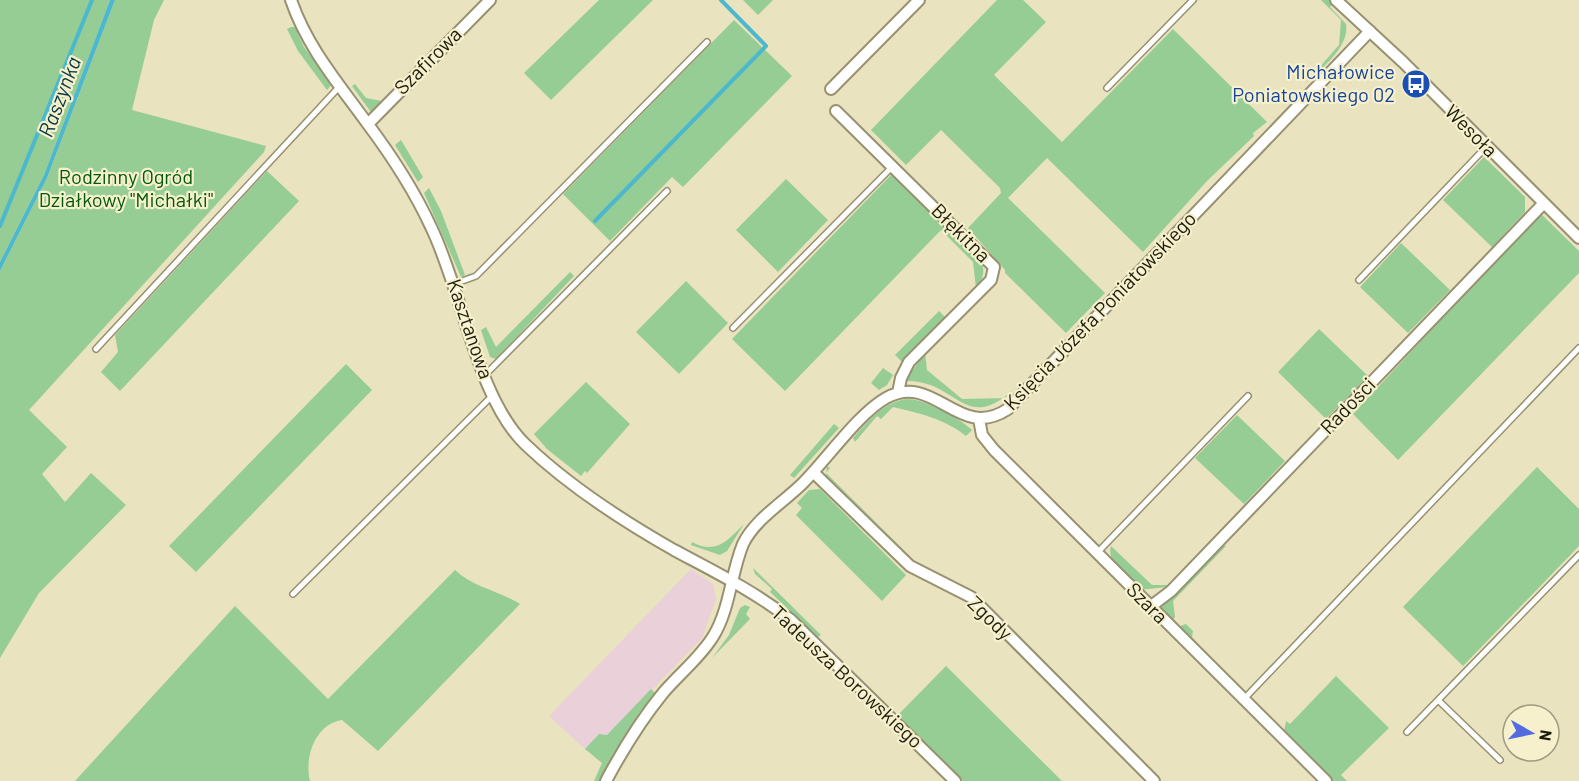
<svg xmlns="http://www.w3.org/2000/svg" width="1579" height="781" viewBox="0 0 1579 781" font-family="Barlow,sans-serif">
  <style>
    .industrial { fill: #ead0d8 }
    .green { fill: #96cd94 }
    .water { fill: #4cb8ce }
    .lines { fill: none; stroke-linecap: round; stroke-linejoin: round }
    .stream { stroke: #4cb8ce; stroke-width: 4 }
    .service-casing { stroke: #979170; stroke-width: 8 }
    .minor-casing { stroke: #979170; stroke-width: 14 }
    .service { stroke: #fff; stroke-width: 5 }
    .minor { stroke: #fff; stroke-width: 10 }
    .labels { text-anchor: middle; stroke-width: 4.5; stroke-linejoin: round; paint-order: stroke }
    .street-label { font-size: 20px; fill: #1d1b0d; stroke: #f6f0cc }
    .transit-label { font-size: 20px; fill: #164399; stroke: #f6f0cc; text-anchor: end }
    .park-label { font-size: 20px; fill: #005909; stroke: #f6f0cc }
    .water-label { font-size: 21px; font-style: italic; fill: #073a44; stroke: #f6f0cc }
  </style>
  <rect width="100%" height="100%" fill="#e9e3bf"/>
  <path class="industrial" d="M691,569L713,584L716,599L702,638L623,720L607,735L599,734L585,749L549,716Z"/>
  <path class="green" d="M0,0H110L44,175L0,262Z
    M115,0H164L154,20L132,110L266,146L264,152L29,410L67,447L42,474L65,502L91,473L126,505L39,593L0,658V271L47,178Z
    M599,0H653L551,100L524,73Z
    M743,0H773L758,15Z
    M997,0H1023L1046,22L994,75L1062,142L1173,29L1267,122L1253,133L1254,136L1207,181L1143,252L1047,158L1008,198L1105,293L1066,333L1005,273V270L968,228L1001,193L1000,188L941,130L906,165L871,130Z
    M1321,0H1329L1333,4L1330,7L1346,24C1350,48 1319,70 1304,85L1339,45L1341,20Z
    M734,20L792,76L683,187L672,177L610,241L563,194Z
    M291,27H295L304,47L332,84L327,90L298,51L287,29Z
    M355,84L366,98L382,101L373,115L352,86Z
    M401,140L423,177L418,182L395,145Z
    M1484,157L1525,197V212L1492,247L1443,200Z
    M267,171L299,201L120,391L101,372L118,352L115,335Z
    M892,174L907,182L981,259C985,272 984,277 976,288L973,262L941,230L785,391L732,339Z
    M786,179L828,220L778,272L736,230Z
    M429,188L441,211L465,275L461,277L424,193Z
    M1540,213L1579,251V273L1398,460L1353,414Z
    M1401,243L1450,290L1408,333L1360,287Z
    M570,272L574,276L496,359L490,357L481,330L486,327L496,347Z
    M686,281L728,323L679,374L636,332Z
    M939,311L946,318L903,363L895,355Z
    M1319,329L1368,376L1326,419L1278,372Z
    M925,352L927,370L962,399L1005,398L1019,384C965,439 959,379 905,381Z
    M346,364L372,390L196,572L169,546Z
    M883,368L893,375L887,385L879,390L871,383Z
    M586,382L630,424L587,473L585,471L581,476L547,449L534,434Z
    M907,399C925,399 958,417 972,430L966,436C945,419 919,413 893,407L881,419L877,416L855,442L853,438C869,421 883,402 907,399Z
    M1237,415L1285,461L1244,504L1195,458Z
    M834,424L839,428L794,478L790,475Z
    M827,466L830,468L826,473L916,562L826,475Z
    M1537,467L1579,509V546L1463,666L1403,607Z
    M820,489L906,575L882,601L796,515L802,508L797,503L809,490Z
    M744,524L727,551L720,555L691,545L692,542C716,555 727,541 744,524Z
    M1219,544L1226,546L1173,601L1175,617L1173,620L1180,626L1186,624L1193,631L1192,637L1237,688L1159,609Z
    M1111,546L1152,585H1167V587L1139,590C1128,579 1106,563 1111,546Z
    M753,568L821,635L818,637L770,592L772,589L755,574Z
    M455,570C474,588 498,590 520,604L378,751L342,720C315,724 304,758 310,781H75L235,606L328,699Z
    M745,605L750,607L746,614L750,619L712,658L729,635L740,608Z
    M946,666L1062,781H963L897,716Z
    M1336,676L1389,728L1341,775L1347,781H1333L1284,732L1286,721L1290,724Z
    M651,689L655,693L639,713L599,781H594L602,763L585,749L599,734L607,735Z"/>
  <path class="water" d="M110,0H115L47,178L0,271V262L44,175Z"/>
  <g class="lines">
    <path class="stream" d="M595,221L766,46L721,0
      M0,226L92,0"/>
    <g class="service-casing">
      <path id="service" d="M1107,88L1193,0
        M1359,280L1487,146
        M454,284L476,276L707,42
        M733,328L892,167
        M96,349L340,86
        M485,375L667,191
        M1097,553L1248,396
        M293,594L493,395
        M1244,699L1579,348
        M1438,700L1500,760
        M1407,732L1579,555"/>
    </g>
    <g class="minor-casing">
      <path id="minor" d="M291,0C307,47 338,83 367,123C391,155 414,190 431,227C462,290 477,399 526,445C569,486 623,521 674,550C715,572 754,591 791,620L955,781
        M1336,0L1403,62L1579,238
        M831,89L919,0
        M836,111L994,267L991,280L909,362L901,378L898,393
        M368,124L490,0
        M979,419L982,435L994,450L1326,781
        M813,472L910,566L971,597L1154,781
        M1150,607L1171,591L1544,203
        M606,781C622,751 641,720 663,693C679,674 701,657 714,635C730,608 731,573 743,544C755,519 784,502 803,483C827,459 858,414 886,398C935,371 958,442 1008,409L1370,31"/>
    </g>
    <use href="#service" class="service"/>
    <use href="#minor" class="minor"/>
  </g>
  <defs>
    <g id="bus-disc" transform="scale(1.5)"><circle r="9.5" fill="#1a4fb4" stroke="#f6f0cc"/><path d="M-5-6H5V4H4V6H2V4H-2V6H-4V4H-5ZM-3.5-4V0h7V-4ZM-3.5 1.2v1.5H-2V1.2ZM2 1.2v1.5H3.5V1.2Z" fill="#fff"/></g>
  </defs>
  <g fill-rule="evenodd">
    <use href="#bus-disc" x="1416" y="84"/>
  </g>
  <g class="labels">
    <g class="street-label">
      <text transform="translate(428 61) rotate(-45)" y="7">Szafirowa</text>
      <text transform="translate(1471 131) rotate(45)" y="7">Wesoła</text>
      <text transform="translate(961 233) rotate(45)" y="7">Błękitna</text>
      <text transform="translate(1100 311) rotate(-46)" y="7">Księcia Józefa Poniatowskiego</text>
      <text transform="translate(470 329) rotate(71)" y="7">Kasztanowa</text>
      <text transform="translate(1348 406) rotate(-46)" y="7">Radości</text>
      <text transform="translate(1147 603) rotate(45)" y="7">Szara</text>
      <text transform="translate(990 618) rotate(44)" y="7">Zgody</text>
      <text transform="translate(847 677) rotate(43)" y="7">Tadeusza Borowskiego</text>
    </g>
    <g class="transit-label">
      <text x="1395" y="79">Michałowice<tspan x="1395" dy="23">Poniatowskiego 02</tspan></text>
    </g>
    <g class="park-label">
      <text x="126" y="184">Rodzinny Ogród<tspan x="126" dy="23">Działkowy "Michałki"</tspan></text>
    </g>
    <g class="water-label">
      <text transform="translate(60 97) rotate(-69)" y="7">Raszynka</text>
    </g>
  </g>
  <g transform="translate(1531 733) rotate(99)"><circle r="28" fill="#f6f0cc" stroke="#9f9b80" stroke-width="1.5"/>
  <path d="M0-4.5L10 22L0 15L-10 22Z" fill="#526be1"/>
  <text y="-9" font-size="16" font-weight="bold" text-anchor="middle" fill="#1d1b0d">N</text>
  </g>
</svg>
